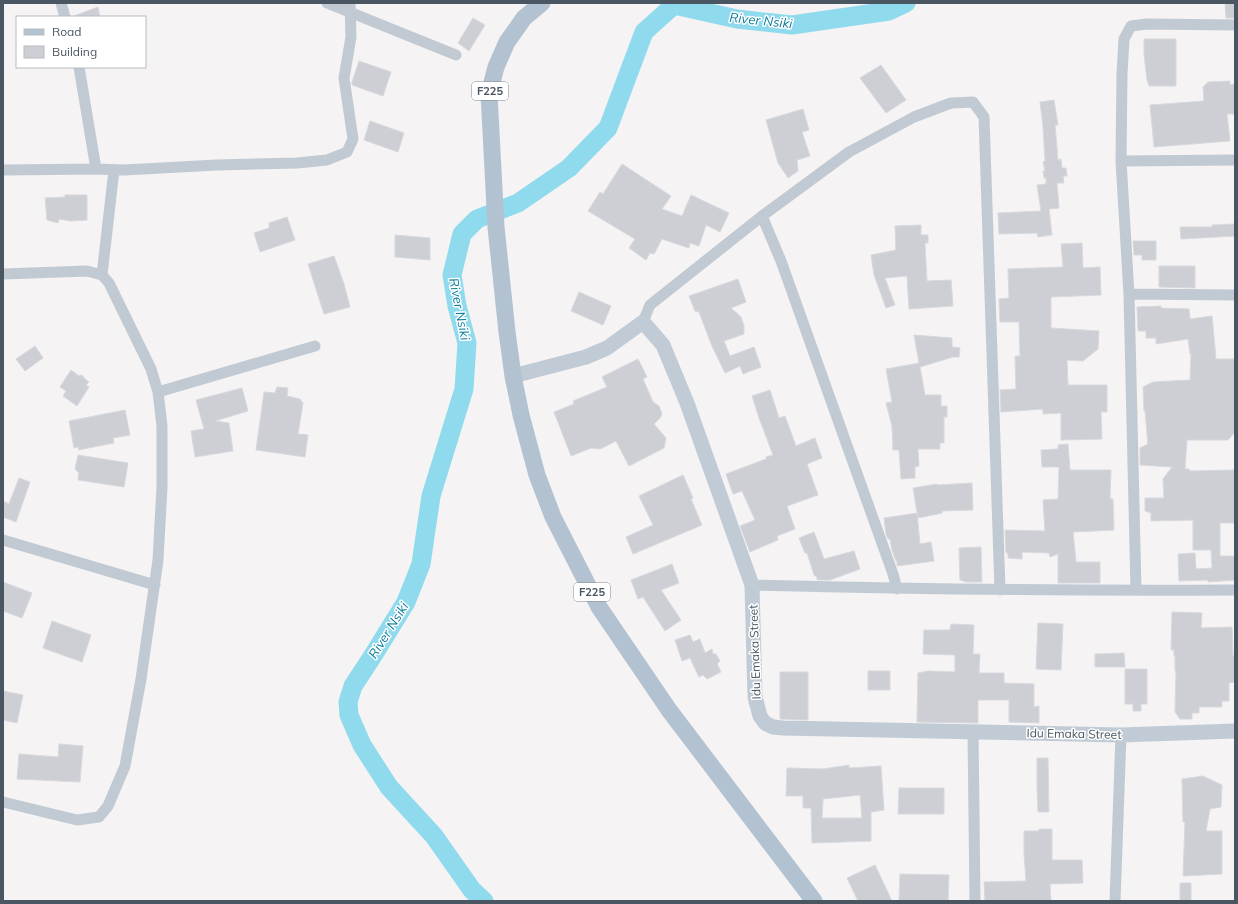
<svg xmlns="http://www.w3.org/2000/svg" width="1238" height="904" viewBox="0 0 1238 904" font-family="Mulish,sans-serif">
  <style>
    .lines { fill: none; stroke-linecap: round; stroke-linejoin: round }
    .river { stroke: #90daee; stroke-width: 19 }
    .building { fill: #cdcfd5; stroke: #d7d9de; fill-rule: evenodd }
    .street { stroke: #c1cad2; stroke-width: 11 }
    .secondary { stroke: #c1cbd6; stroke-width: 15 }
    .primary { stroke: #b3c2d1; stroke-width: 17 }
    .labels { text-anchor: middle; stroke-width: 3; stroke-linejoin: round; paint-order: stroke }
    .shield { fill: #fff; stroke: #808990; stroke-width: 1 }
    .shield-label { font-size: 11px; font-weight: bold; fill: #4a5661 }
    .street-label { font-size: 12px; fill: #4a5661; stroke: #fff }
    .water-label { font-size: 13px; font-style: italic; fill: #0c7c9b; stroke: #fff }
  </style>
  <rect width="100%" height="100%" fill="#f5f3f3"/>
  <g class="lines">
    <path class="river" d="M484,901L472,890L434,836L389,787L362,745L349,715L348,702L353,686L374,654L406,602L421,564L431,496L464,389L467,343L457,306L452,275L462,234L477,219L518,203L569,168L608,128L644,32L674,5L737,19L792,25L889,11L906,3"/>
  </g>
  <path class="building" d="M1225,3H1235V18H1226Z
    M98,7L100,17H74V16Z
    M473,18L485,25L469,51L458,43Z
    M1144,39H1176V86H1149L1147,80L1144,54Z
    M359,61L391,72L383,96L352,85V82Z
    M881,65L906,100L886,113L860,78Z
    M1230,81V85L1235,84V114H1227L1230,141L1154,147L1150,105L1204,101L1203,87L1208,82Z
    M1054,100L1058,125H1055L1058,160L1061,159L1062,168H1066L1067,176H1063L1064,183H1057L1059,208L1049,209L1052,235L1038,237L1037,233L999,234L998,213L1041,211L1037,185L1046,184V178H1044L1043,171H1045L1043,162L1045,161L1043,127L1040,102Z
    M803,109L809,130L802,132L810,156L797,160L798,171L788,178L778,163L766,120Z
    M370,121L404,133L398,152L364,140Z
    M622,164L671,196L662,209L682,216L691,195L729,213L720,232L706,225L699,246L690,243L689,248L662,239L654,254L650,253L646,260L629,248L635,239L588,211L600,192L603,194Z
    M65,195H87V220L71,221L59,219L58,223L47,220L45,198L65,197Z
    M287,217L295,240L260,252L254,233L269,228V223Z
    M1235,224V236L1181,239L1180,227H1212V225Z
    M921,225V235H928V243H925L927,281L951,280L953,306L909,309L907,276L885,278L895,305L886,308L874,275L871,255L896,250L895,226Z
    M395,235L430,238V260L395,257Z
    M1133,241H1156V260H1142V255H1134Z
    M1082,243L1083,268L1100,267L1101,295L1051,297V328L1099,331L1098,349L1083,361L1067,360L1068,385H1107V412H1101L1102,439L1061,440V413L1043,414V409L1001,412L1000,390L1016,389L1015,356H1020L1019,322H1000L999,299L1009,298L1008,269L1063,267L1061,244Z
    M334,256L344,284L350,307L324,314L308,264Z
    M1159,266H1195V288L1159,287Z
    M738,279L746,302L731,308L741,317L744,326V334L724,341L730,356L754,347L761,367L743,374L740,366L725,373L712,346L699,312L695,311L689,296Z
    M579,292L611,306L603,325L571,311Z
    M1161,306V308L1189,309L1190,319L1212,316L1216,359H1235V432L1228,440H1187L1185,469H1189L1190,471L1235,470V523H1220V556H1235V580L1208,582V580L1179,581L1178,554L1195,553L1196,569L1212,568L1211,550H1193V520L1151,521V513L1145,511V498H1164L1163,479L1172,467L1140,465V448L1148,444L1145,411H1144L1143,387L1153,382L1190,380L1191,354H1190L1188,339L1156,344V338H1146V331H1138L1137,307Z
    M914,335L952,338V347L960,348L959,357H953L920,367L925,395H941V406H947V417H944V443H940V449H918L919,466L915,467V478L901,479L899,450H893L892,426L886,403L892,402L886,369L919,363Z
    M35,346L43,358L25,371L16,359Z
    M638,359L647,377L643,379L653,402L659,406L662,414L660,418L654,424L666,438L664,448L629,466L616,441L600,449L591,448L571,456L554,412L574,404L573,401L607,387L602,377Z
    M71,370L79,376L82,375L85,379L89,382L86,385L89,387L77,406L63,396L66,391L60,387Z
    M277,387L288,388L287,396L300,399L303,403L298,434L308,435L305,457L256,450L264,392L275,393Z
    M242,388L248,411L215,421L229,423L233,451L195,457L191,431L204,429L196,400Z
    M770,390L779,418L785,416L796,446L815,438L822,458L807,464L818,495L787,506L795,529L777,536L778,540L750,552L740,526L755,520L742,491L733,494L726,474L766,459V457L773,455L759,418L752,396Z
    M125,410L130,435L113,438L114,443L78,450L79,447L74,448L69,421Z
    M1068,444L1070,470H1111L1110,499H1113L1114,530L1073,532L1076,562H1100V583H1058V554L1050,557L1049,553L1022,552V559L1008,558V553H1006L1005,530L1045,531L1043,500L1058,499L1059,467H1042L1041,450L1058,449V445Z
    M78,455L128,463L124,487L78,480L79,473L75,469Z
    M683,475L693,498L691,499L702,525L633,554L626,537L653,525L639,496Z
    M19,478L30,482L16,522L3,517V501L9,504Z
    M972,483L973,510L942,511V513L918,518L913,488L937,484L938,485Z
    M917,513L920,544L931,542L934,561L897,566V561H896L892,550L890,539H888L886,534L884,518Z
    M814,532L824,559L854,551L860,569L830,580H817V577L814,575L807,553H805L799,538Z
    M981,547L982,582H966L960,580L959,548Z
    M672,564L679,583L661,590L681,620L665,631L643,597L638,599L631,580Z
    M3,582L32,593L22,618L3,611Z
    M1172,612L1202,613L1201,628L1232,627L1233,656H1235V682L1229,683V701H1222V707H1199V713H1192V719H1180L1175,712L1176,671H1175V656H1174V650H1171Z
    M52,621L91,635L82,662L43,648Z
    M1038,623L1063,624L1061,670L1036,669Z
    M951,624L974,625L973,654H980L979,673H1004V683L1034,684V707L1039,706V723L1009,722V700H978V723L917,722L918,673L928,671L955,672V655L923,654L924,630H950Z
    M690,635L693,642L700,639L705,653L712,649L713,654H716L720,661L717,664L721,672L707,679L703,675L699,677L690,658L682,661L675,640Z
    M1124,653L1125,667H1095V654Z
    M1125,669H1147V704H1141V711H1133V704H1125Z
    M868,671H890V690H868Z
    M780,672H808V720L780,719Z
    M3,691L23,695L17,723L3,720Z
    M59,744L83,746L80,782L17,779L19,754L58,757Z
    M1037,758H1048L1049,812H1038L1037,787Z
    M849,765V768L881,766L884,810L871,812V841L812,843L811,808H803V796H786L787,768L823,769ZM860,795L862,818H822L823,799Z
    M1203,776L1222,785L1221,807L1210,809L1206,831H1222V874L1183,876L1185,822H1183L1182,779Z
    M899,788H944V814H898Z
    M1039,829H1052V860H1082L1083,883L1050,884L1051,901H985L984,882L1026,881L1024,854V831H1039Z
    M875,865L892,901H858L847,878Z
    M900,874L949,875L948,901H899Z
    M1180,883H1191V901H1180Z"/>
  <g class="lines">
    <path class="street" d="M61,3L65,17
      M327,3L456,55
      M79,67L96,169
      M1121,161L1122,74L1124,39L1131,26L1147,24L1235,25
      M3,170L96,169L124,170L217,165L297,163L327,160L347,152L353,139L344,78L351,37L350,3
      M762,216L849,152L914,117L951,103L973,102L984,117L1000,590
      M3,274L87,271L102,275L109,283L151,369L158,392L162,426V487L158,560L141,679L125,766L108,806L99,817L77,820L3,802
      M102,275L114,170
      M1129,294L1121,161L1235,160
      M643,322L650,305L762,216L781,261L893,574L897,589
      M158,392L315,346
      M3,540L155,585
      M752,585C913,589 1074,591 1235,590
      M1136,590L1129,294L1235,295
      M973,732L975,901
      M1115,901L1121,735"/>
    <path class="secondary" d="M513,376L586,357L607,348L643,322L663,345L687,403L752,585L755,697L760,716L765,723L773,727L783,728L1121,735L1235,731"/>
    <path class="primary" d="M542,3L524,18L507,42L496,67L489,94L496,227L507,332L513,376L521,415L537,475L553,517L599,607L669,710L814,901"/>
  </g>
  <g class="labels">
    <g class="shield">
      <rect x="472" y="82" width="36" height="18" rx="3"/>
      <rect x="574" y="583" width="36" height="18" rx="3"/>
    </g>
    <g class="shield-label">
      <text x="490" y="95">F225</text>
      <text x="592" y="596">F225</text>
    </g>
    <g class="street-label">
      <text transform="translate(755 652) rotate(-92)" y="4">Idu Emaka Street</text>
      <text transform="translate(1074 734) rotate(1)" y="4">Idu Emaka Street</text>
    </g>
    <g class="water-label">
      <text transform="translate(761 20) rotate(6)" y="5">River Nsiki</text>
      <text transform="translate(460 309) rotate(79)" y="5">River Nsiki</text>
      <text transform="translate(388 630) rotate(-58)" y="5">River Nsiki</text>
    </g>
  </g>
  <rect width="1238" height="904" fill="none" stroke="#4a5661" stroke-width="8"/>
  <rect x="16" y="16" width="130" height="52" fill="#ffffff" stroke="#b7bbc0"/>
  <rect x="24" y="29" width="20" height="6" fill="#b3c2d1" stroke="#b7bbc0"/>
  <text x="52" y="36" font-size="12" fill="#4a5661">Road</text>
  <rect x="24" y="46" width="20" height="12" fill="#cdcfd5" stroke="#b7bbc0"/>
  <text x="52" y="56" font-size="12" fill="#4a5661">Building</text>
</svg>
